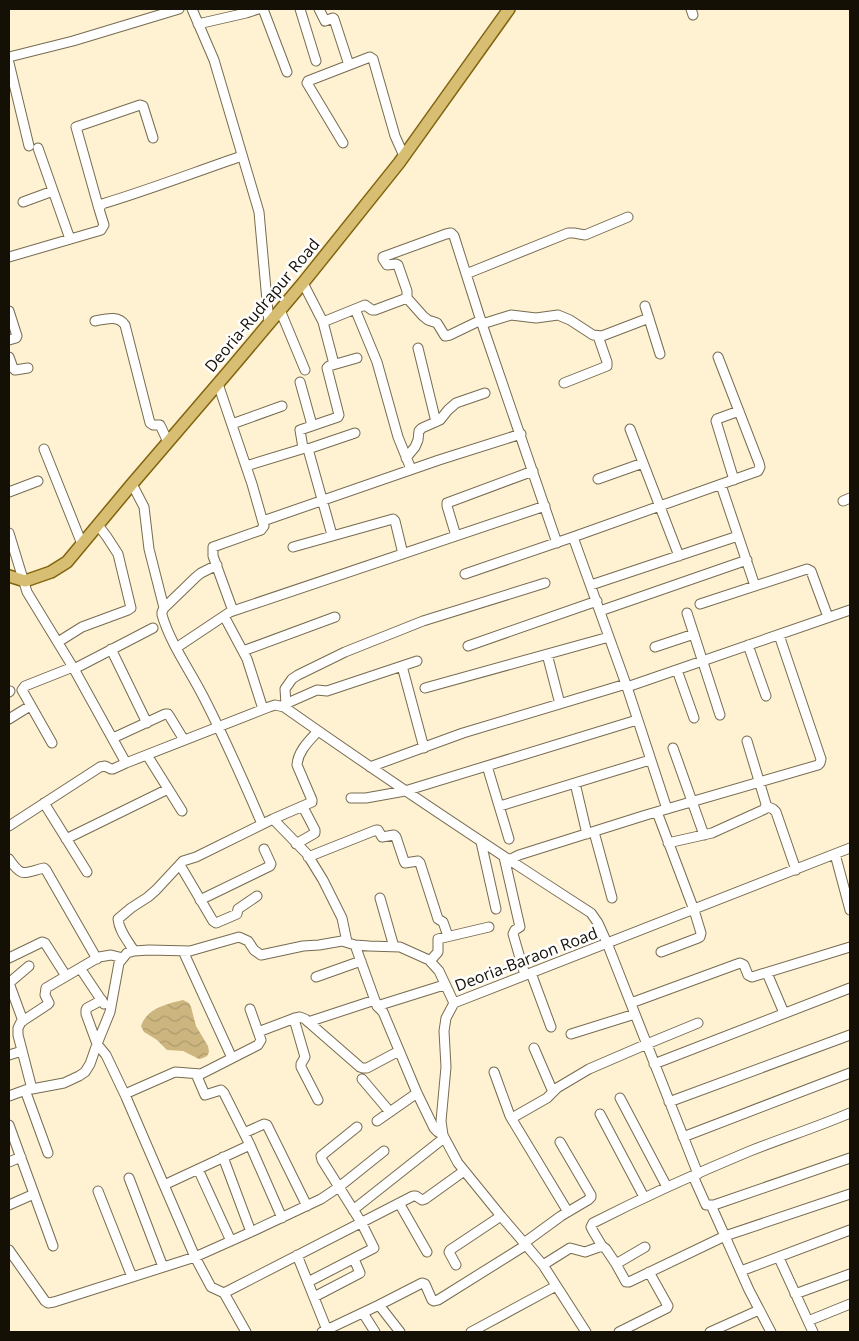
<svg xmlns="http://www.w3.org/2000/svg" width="859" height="1341" viewBox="0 0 859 1341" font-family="'Open Sans',sans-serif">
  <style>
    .water { fill: url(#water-waves) }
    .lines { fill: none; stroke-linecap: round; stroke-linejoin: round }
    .minor-casing { stroke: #776b50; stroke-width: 11 }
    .major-casing { stroke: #81640f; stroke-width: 14 }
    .minor { stroke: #fff; stroke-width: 9 }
    .major { stroke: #d7be72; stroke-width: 11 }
    .labels { text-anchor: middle; stroke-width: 5; stroke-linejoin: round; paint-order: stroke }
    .street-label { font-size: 16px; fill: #141006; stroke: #fff }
  </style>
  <defs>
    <pattern id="water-waves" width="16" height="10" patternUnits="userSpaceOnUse" patternTransform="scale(1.25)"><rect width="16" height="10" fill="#ccb57f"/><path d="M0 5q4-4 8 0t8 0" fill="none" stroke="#ae9b6c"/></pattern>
  </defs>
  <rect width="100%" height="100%" fill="#fff2d3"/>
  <path class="water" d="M183,1000L189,1003L191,1007L196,1026L208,1046L209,1052L207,1056L203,1058L199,1059L183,1051L167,1050L157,1040L144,1032L141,1026C147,1008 167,1004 183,1000Z"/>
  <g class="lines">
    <g class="minor-casing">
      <path id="minor" d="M192,9L214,60L259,212L269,323
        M263,9L287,72
        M300,9L316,61
        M319,9L325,21L333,18L334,19L349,65
        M691,9L693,15
        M198,24L246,13L258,9
        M9,57L73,41L179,9
        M9,63L29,146
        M343,143L307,83L308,81L370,57L373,59L395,136L404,156
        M38,148L70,239
        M23,202L53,191
        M99,209L76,127L140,105L143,106L153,138
        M9,257L98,231L101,230L104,225L99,209L102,204C149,190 195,172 242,156
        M466,274L568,233H574L585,235L628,217
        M303,283L323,322L334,364
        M407,298L423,316L428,320L437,323L445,336L450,335L481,320
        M645,306L660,354
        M355,309L377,362L398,437L411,469
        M280,310L305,370
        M9,311L17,336L16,338L9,340
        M95,321C106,319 118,315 125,325L150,423L153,425H160L168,442
        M323,322L365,305L372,310H375L407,298V291L398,265L396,264L387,265L383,259V257L446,234L451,233L454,236L482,324L557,543
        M482,324L511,315L536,318L558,315L570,320L593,335L602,336L649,318
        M418,348L436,422
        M9,357L13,368L15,370L28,368
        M300,382L312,425
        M564,383L607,366V362L598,336
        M218,384L252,484L264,526L261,530L213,547V556L233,611
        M232,424L282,406
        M630,429L679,556
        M303,448L300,430L338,417L339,415L327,368L329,366L357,358
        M44,449L82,544
        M308,449L355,433
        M406,458L415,447L418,440L419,431L422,428L440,420L448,410L456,403L485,393
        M246,466L305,448L308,449L332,535
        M598,479L643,463
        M734,480L716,421L717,419L739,411
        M132,484L144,507L149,549L164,608
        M721,485L755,586
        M9,492L38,481
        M843,501L850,498
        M263,521L439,460L521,434
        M9,533L27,592L74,669L126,763L269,707L275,705L284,707C385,778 487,846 591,913L598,923L607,943L698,1174
        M456,536L447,506V503L533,471
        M573,537L627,687L667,809
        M293,547L393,519L395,521L403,554
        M217,565L201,573L196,577L164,608L162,612V615C171,645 190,670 204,698C225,739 244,782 262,824
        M465,574L573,537L758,471L760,467L759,463L718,357
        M591,585L738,536
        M700,604L807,569L811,571L828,617
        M600,611L747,560
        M687,613L720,715
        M224,616L247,659L263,709
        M58,642L82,627L128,610L131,608L118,554L107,537L98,525
        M748,645L766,696
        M468,646L597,601
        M655,647L694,634
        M176,648L230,612L545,506
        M111,649L147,723
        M243,651L335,617
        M547,654L560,704
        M402,666L424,748
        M74,669L153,628
        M677,670L694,718
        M627,687L850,610
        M425,688L609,637
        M9,692L10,691
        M286,704L285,689L292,679L298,675L345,652L423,621L545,583
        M283,705L317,690L327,691L417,661
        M9,719L30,706
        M113,738L165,714H168L170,717L184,740
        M52,743L22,690L25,686L73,667
        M673,748L704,835
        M147,755L182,811
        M487,766L509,839
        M370,767L463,733L626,684
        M575,783L587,834
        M351,798H366L405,791L637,720
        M44,803L87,872
        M500,806L650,760
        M766,806L773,809L776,812L796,870
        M657,812L694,910L701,933L700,937L698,938L661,952
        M273,819L312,802V800L297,765C298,751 309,741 318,731
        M9,826L100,767L105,766L111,769H113L126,763
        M594,832L612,898
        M66,839L168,789
        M481,842L496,909
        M668,843L712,833L765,809L766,804L747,741
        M296,844L315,833V830L303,807
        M835,854L850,910
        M308,857L376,830H378L382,837L394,835L396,837L404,861L405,863L418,861L420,863L438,919L443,922L448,936
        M504,857L520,927L515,930L513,934L525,975
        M9,859C22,878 23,873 44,868L46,870L97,959
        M509,860L519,855L646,815L818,765L820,763L821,759L779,635
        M180,865L213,921L216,923L237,914L238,909L257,896
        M380,898L394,947
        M200,900L270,866L271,864L264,849
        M355,945L377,1006L383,1012L417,1093L434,1128L438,1132L443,1135
        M134,951C128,941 119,931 118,919L131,908L148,897L156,890L183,861L196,857L273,819L307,854L323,880L342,918L347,942
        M183,951L232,1058
        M9,958L42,942L45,943L66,976
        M430,961L438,952V939L489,927
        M80,968L104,1004
        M531,973L551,1027
        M767,973L784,1013
        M316,977L361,961
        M102,1000L87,1008L86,1010V1014L97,1044L106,1055L126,1097L195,1257L211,1287L224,1293L246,1332
        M631,1003L740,963L744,965L748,975L752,977L850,947
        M377,1006L444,985
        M294,1019L305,1057L301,1064V1067L318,1100
        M23,1021L9,983L29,966
        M308,1022L375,1000
        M258,1032L295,1018L300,1017L305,1019L360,1067L363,1068H367L399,1051
        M571,1034L635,1014
        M534,1048L553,1092
        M9,1055L22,1051
        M654,1064L850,988
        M494,1072L510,1116L568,1212
        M196,1074L205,1095L221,1090L224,1093L250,1145L282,1218
        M362,1079L390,1112
        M32,1089L18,1035V1028L21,1022L47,1005L49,1003L45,995L46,988L99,957L111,955L123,958
        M25,1090L48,1153
        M125,1094L175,1072L201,1074L258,1045L261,1040L250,1009
        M9,1096L31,1088L32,1089L64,1083L79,1076L85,1072L90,1064L97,1044L110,1012L119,963L127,953L134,951L149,950L190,951L239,937L248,941L254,950L261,955L303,946L319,945L342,941L355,945L369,946L400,947L429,960L439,971L454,1003
        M620,1098L667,1187
        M669,1102L850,1035
        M600,1114L644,1197
        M512,1118L547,1098L557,1088L589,1069L647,1044L698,1023
        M377,1121L417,1093
        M9,1125L53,1246
        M244,1133L264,1124L267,1125L307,1206
        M683,1137L850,1073
        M223,1157L251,1232
        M9,1162L21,1157
        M198,1169L231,1241
        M693,1176L706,1205H714L850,1158
        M129,1178L163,1267
        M164,1185L250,1145
        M98,1191L132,1277
        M399,1203L427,1252
        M9,1205L34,1194
        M711,1205L749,1290L771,1332
        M353,1210L444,1138
        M524,1243L561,1216L588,1200L591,1197V1195L560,1142
        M602,1246L593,1231L591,1227L593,1223C644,1197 697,1173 750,1151C783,1138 817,1127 850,1113
        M9,1250L45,1301L48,1303L54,1302L195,1257L251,1232L321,1199L339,1187L384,1151
        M297,1255L327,1330
        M779,1258L813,1332
        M616,1264L626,1282H629L725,1236L850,1194
        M456,1265L449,1252L450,1250L501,1216
        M543,1265L570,1248L585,1252L602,1246L606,1249L616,1264L645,1247
        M741,1271L850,1230
        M308,1282L374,1248L361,1222L322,1160L321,1156L357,1127
        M224,1293L413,1196H416L422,1200L425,1199L464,1171
        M795,1294L850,1274
        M314,1297L360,1273L354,1259
        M379,1305L422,1283L425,1284L432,1300L434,1301L438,1300L526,1245
        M363,1313L375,1332
        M808,1321L850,1304
        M322,1332L379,1305L400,1332
        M471,1332L556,1286
        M586,1332L543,1265L501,1216L458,1163L443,1135L441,1121L446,1067L444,1031L446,1018L454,1003L850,848
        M619,1332L667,1308L668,1306L649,1272
        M710,1332L759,1310"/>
    </g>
    <g class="major-casing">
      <path id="major" d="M9,576L25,581L51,572L67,562L132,484L228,372L303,283L399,163L509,9"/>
    </g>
    <use href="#minor" class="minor"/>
    <use href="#major" class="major"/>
  </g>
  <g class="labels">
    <g class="street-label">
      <text transform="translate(262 305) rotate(-50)" y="6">Deoria-Rudrapur Road</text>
      <text transform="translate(526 959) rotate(-21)" y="6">Deoria-Baraon Road</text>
    </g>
  </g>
  <rect width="859" height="1341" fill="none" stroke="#141006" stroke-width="20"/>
</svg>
